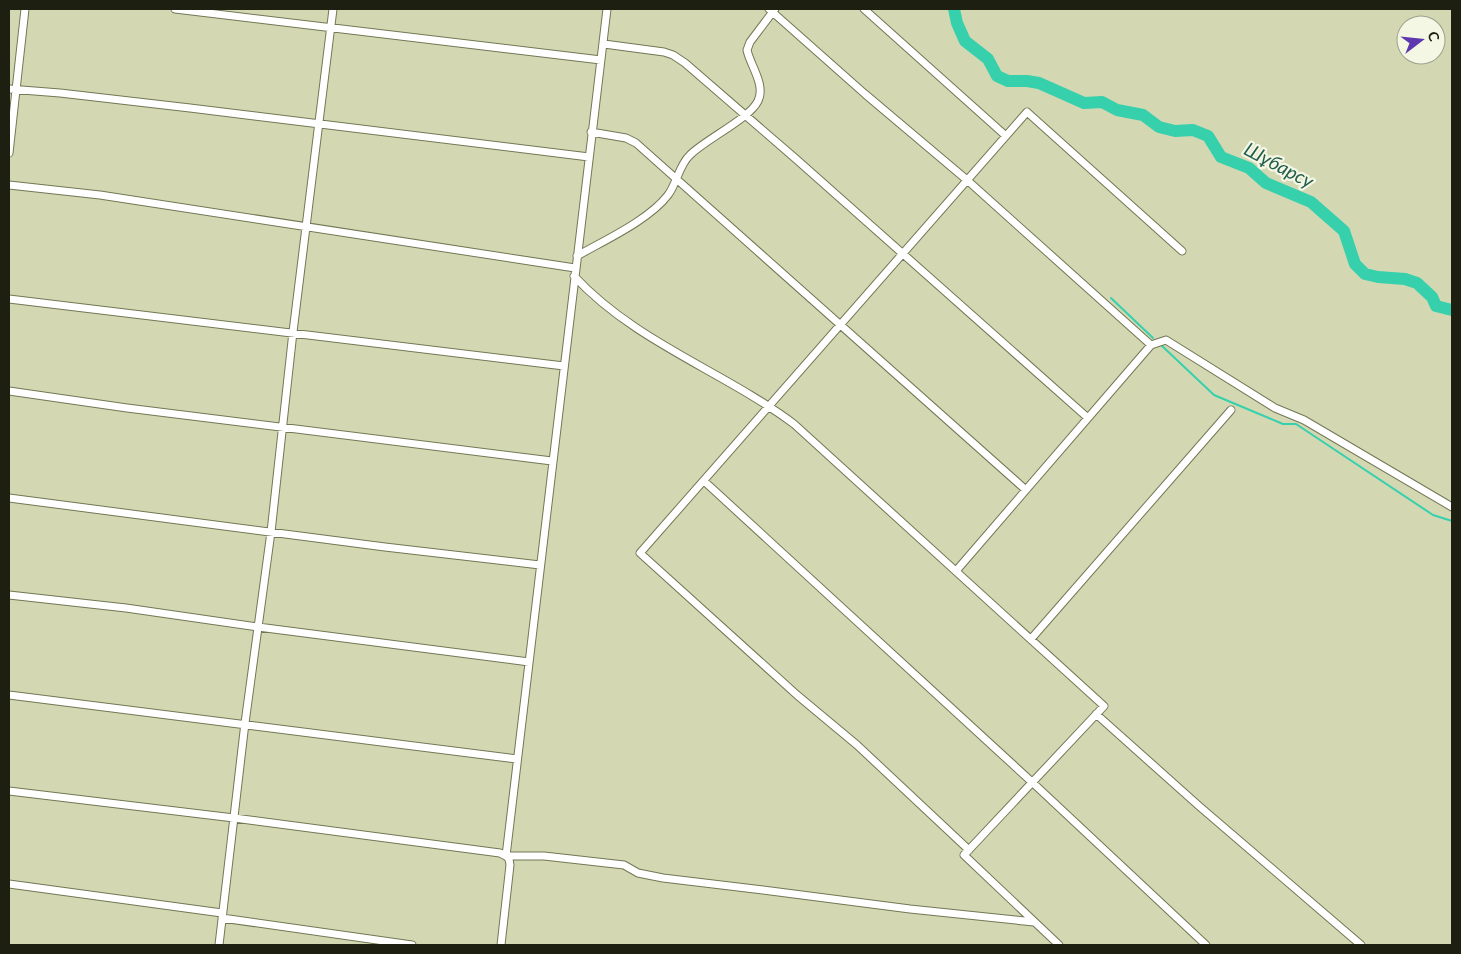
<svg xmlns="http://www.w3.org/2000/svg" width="1461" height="954" viewBox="0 0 1461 954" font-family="Lato,sans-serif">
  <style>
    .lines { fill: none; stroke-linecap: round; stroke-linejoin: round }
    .stream { stroke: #36d0ad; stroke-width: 2 }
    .river { stroke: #36d0ad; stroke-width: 12 }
    .minor-casing { stroke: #737754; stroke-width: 9 }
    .minor { stroke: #fff; stroke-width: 7 }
    .labels { text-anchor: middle; stroke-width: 4.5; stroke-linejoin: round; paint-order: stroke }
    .water-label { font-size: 19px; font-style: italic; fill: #235d4e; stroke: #f4f7e4 }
  </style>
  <rect width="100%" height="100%" fill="#d3d8b2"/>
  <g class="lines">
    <path class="stream" d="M1111,298L1153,338
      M1161,345L1214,395L1283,424H1296L1433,515L1452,521"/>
    <path class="river" d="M954,9L957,23L965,41L988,59L997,76L1008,81H1027L1039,83L1084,103L1102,102L1117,110L1143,115L1159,127L1175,131L1193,130L1208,136L1221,157L1249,168L1266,183L1311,202L1344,231L1355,264L1365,274L1378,277L1405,279L1417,283L1432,297L1436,306L1452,310"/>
    <g class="minor-casing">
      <path id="minor" d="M175,9L601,60
        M769,9L865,94L967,180L1151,345
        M864,9L1006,136
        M604,44L664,52L673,55L685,63L796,159L1088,418
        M9,89L60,93L190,108L589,157
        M591,132L626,138L636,143L1026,490
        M9,153L25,9
        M9,185L100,195L575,268
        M577,256C605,240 649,220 668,195C677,183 679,165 690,155C706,139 749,119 758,101C766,85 750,65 747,50L750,42L775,9
        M574,276C635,342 723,371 794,424L1104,706L964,855L1059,945
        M9,299L564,366
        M9,391L127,408L552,461
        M704,481L1033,783L1206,945
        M9,498L385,547L540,565
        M956,571L1151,345L1166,340L1275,408L1304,420L1452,507
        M9,595L126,608L258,627L529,662
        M1031,639L1231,410
        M9,695L517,759
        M1096,714L1199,806L1361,945
        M9,791L234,818L500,853L506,856H544L624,865L638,873L663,878L763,890L910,909L1034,922
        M969,850L857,745L797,695L640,553L1027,112L1182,251
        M9,884L222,913
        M222,918L412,945
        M219,945L245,723L271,532L293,332L333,9
        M501,945L510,865L509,859L506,856L607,9"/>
    </g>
    <use href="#minor" class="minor"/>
  </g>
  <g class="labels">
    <g class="water-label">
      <text transform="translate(1279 165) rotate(28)" y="7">Шұбарсу</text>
    </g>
  </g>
  <rect width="1461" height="954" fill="none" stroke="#1d1f10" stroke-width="20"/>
  <g transform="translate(1421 40) rotate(74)"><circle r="24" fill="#f4f7e4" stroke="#9ea18f"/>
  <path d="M0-4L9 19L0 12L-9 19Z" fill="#5f37af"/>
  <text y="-8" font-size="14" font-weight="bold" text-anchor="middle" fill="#1d1f10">С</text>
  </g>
</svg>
